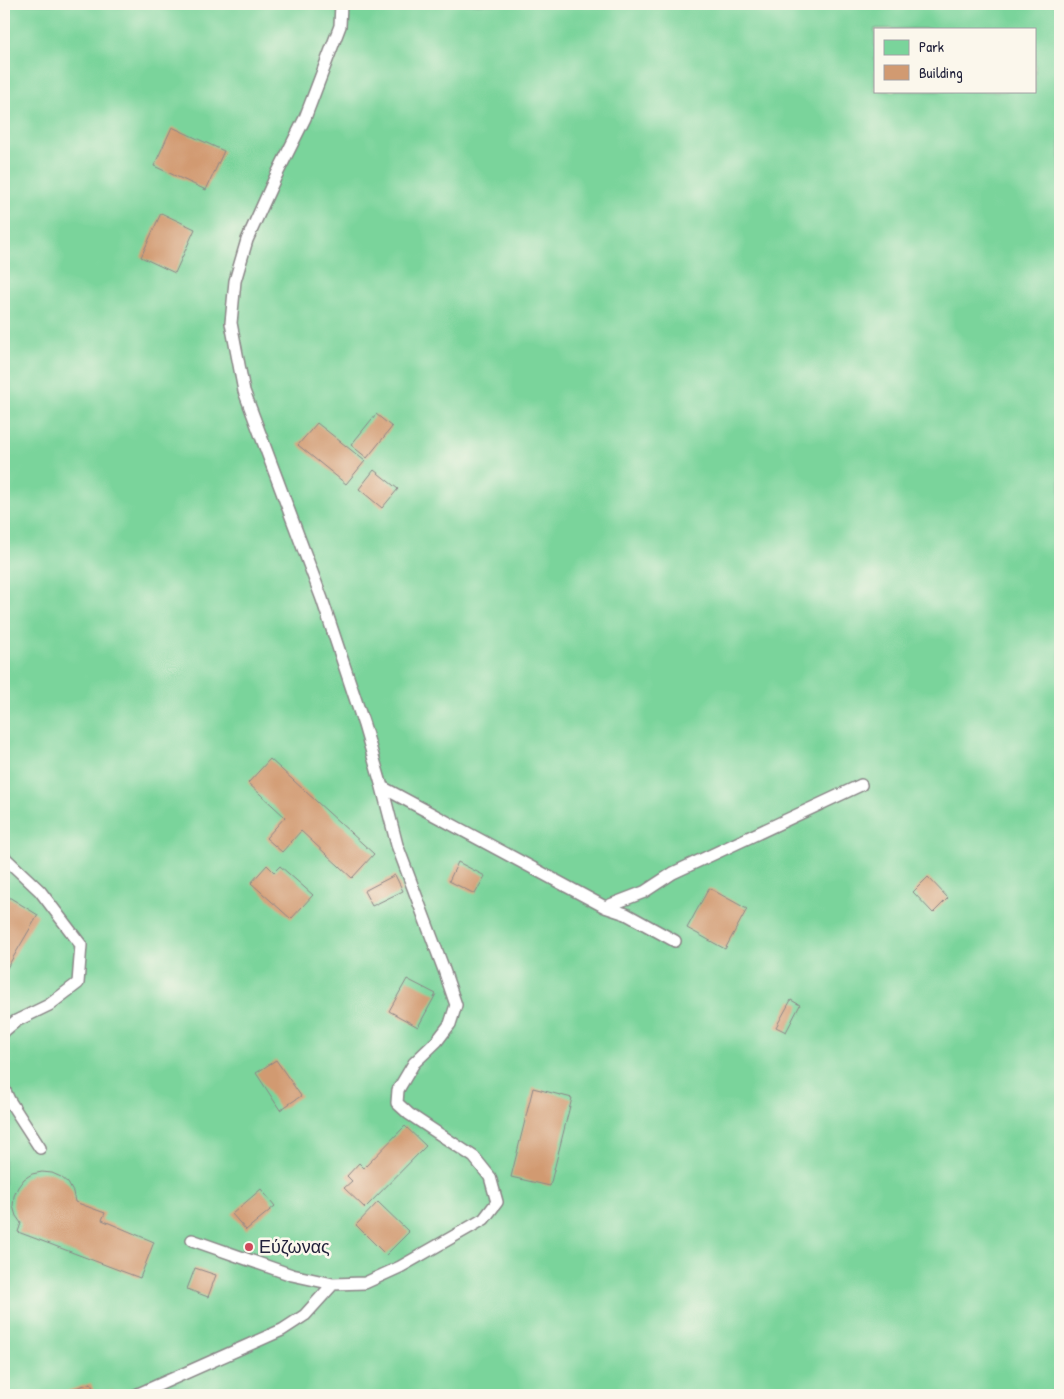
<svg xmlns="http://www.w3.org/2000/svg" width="1064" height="1399" viewBox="0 0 1064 1399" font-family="'Patrick Hand',sans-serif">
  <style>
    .green { fill: #7ad49b; stroke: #4e7b6b; fill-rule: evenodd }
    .building { fill: #d19a71 }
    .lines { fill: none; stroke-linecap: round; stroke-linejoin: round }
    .service-casing { stroke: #8a8687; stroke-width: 14 }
    .service { stroke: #fff; stroke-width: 11 }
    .poi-dot { fill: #d1495b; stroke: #fbf7ec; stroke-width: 2 }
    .labels { text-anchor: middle; stroke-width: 5; stroke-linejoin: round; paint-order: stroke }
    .poi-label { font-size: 18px; fill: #22223b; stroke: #fbf7ec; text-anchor: start }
  </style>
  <rect width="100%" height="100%" fill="#fbf7ec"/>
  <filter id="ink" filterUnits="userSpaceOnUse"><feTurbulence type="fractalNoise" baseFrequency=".02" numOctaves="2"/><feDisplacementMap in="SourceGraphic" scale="10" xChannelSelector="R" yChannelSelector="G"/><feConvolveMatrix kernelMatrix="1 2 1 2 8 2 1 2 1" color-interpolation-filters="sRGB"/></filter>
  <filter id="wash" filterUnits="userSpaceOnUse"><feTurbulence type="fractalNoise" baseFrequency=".0096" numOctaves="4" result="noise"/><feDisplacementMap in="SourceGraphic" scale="20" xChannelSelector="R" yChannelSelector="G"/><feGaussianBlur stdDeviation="1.12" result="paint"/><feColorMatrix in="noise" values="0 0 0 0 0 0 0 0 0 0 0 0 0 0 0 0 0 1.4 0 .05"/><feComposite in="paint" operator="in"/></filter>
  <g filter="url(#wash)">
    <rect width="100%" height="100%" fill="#f1ebd3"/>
    <path class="green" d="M4,4H1060V1395H4ZM875,29H1035V91H875Z"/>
    <g id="blocks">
      <path class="building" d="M172,127L224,151L206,190L154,166Z
        M161,213L195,229L175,273L141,257Z
        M376,414L392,427L367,458L351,445Z
        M317,423L365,461L346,484L298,445Z
        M374,470L398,489L382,508L359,489Z
        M270,759L374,854L352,878L301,831L282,852L266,838L285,817L248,783Z
        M458,862L485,876L475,894L449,881Z
        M267,865L274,872L280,866L313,895L291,919L251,883Z
        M395,875L403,891L372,906L364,891Z
        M928,877L948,898L933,913L913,892Z
        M709,888L747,909L725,949L687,928Z
        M4,894L38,915L4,973Z
        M407,979L436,994L418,1027L389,1011Z
        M791,1000L800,1005L786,1032L776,1027Z
        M276,1060L301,1096L280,1110L256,1073Z
        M533,1088L572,1098L550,1186L511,1177Z
        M405,1126L426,1146L365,1208L344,1188L352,1181L347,1176L359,1163L364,1168Z
        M42,1172L52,1173L61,1177L68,1183L73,1192L75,1202L105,1213L102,1220L154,1242L140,1278L18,1232L21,1223L16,1216L13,1206L14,1196L18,1187L24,1179L32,1174Z
        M261,1189L275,1206L246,1230L232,1214Z
        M378,1202L409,1232L386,1255L356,1225Z
        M195,1268L216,1275L208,1297L187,1289Z
        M91,1383L95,1395H69L67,1391Z
        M112,1390L114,1395H98Z"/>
    </g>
  </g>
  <g filter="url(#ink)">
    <use href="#blocks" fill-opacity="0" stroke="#8a8687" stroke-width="1"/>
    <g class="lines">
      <g class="service-casing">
        <path id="service" d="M341,4L340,26L305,118L275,178L247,240L235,281L231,323L244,391L322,599L364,725L382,787L605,907L626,914L675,941
          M4,857L40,891L81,945L78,983L49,1005L16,1021L4,1031
          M605,907L644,892L673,873L861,785
          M4,1089L9,1100L40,1148
          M192,1240L292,1275L333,1284L365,1283L400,1267L484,1219L497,1202L490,1177L474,1157L409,1114L397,1103L398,1090L414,1063L437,1041L450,1024L456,1005L444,970L397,845L382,787
          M136,1395L282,1330L305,1315L333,1284"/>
      </g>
      <use href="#service" class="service"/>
    </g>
  </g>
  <circle class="poi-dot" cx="249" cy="1247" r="5"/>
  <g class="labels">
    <g class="poi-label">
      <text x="259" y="1253">Εύζωνας</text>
    </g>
  </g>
  <rect width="1064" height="1399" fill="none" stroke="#fbf7ec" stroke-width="20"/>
  <rect x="874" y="28" width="162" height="65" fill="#fbf7ec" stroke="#a4a2a5"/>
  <rect x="884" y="40" width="25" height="15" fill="#7ad49b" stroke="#a4a2a5"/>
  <text x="919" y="52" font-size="15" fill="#22223b">Park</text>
  <rect x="884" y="65" width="25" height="15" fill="#d19a71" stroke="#a4a2a5"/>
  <text x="919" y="78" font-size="15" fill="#22223b">Building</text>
</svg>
